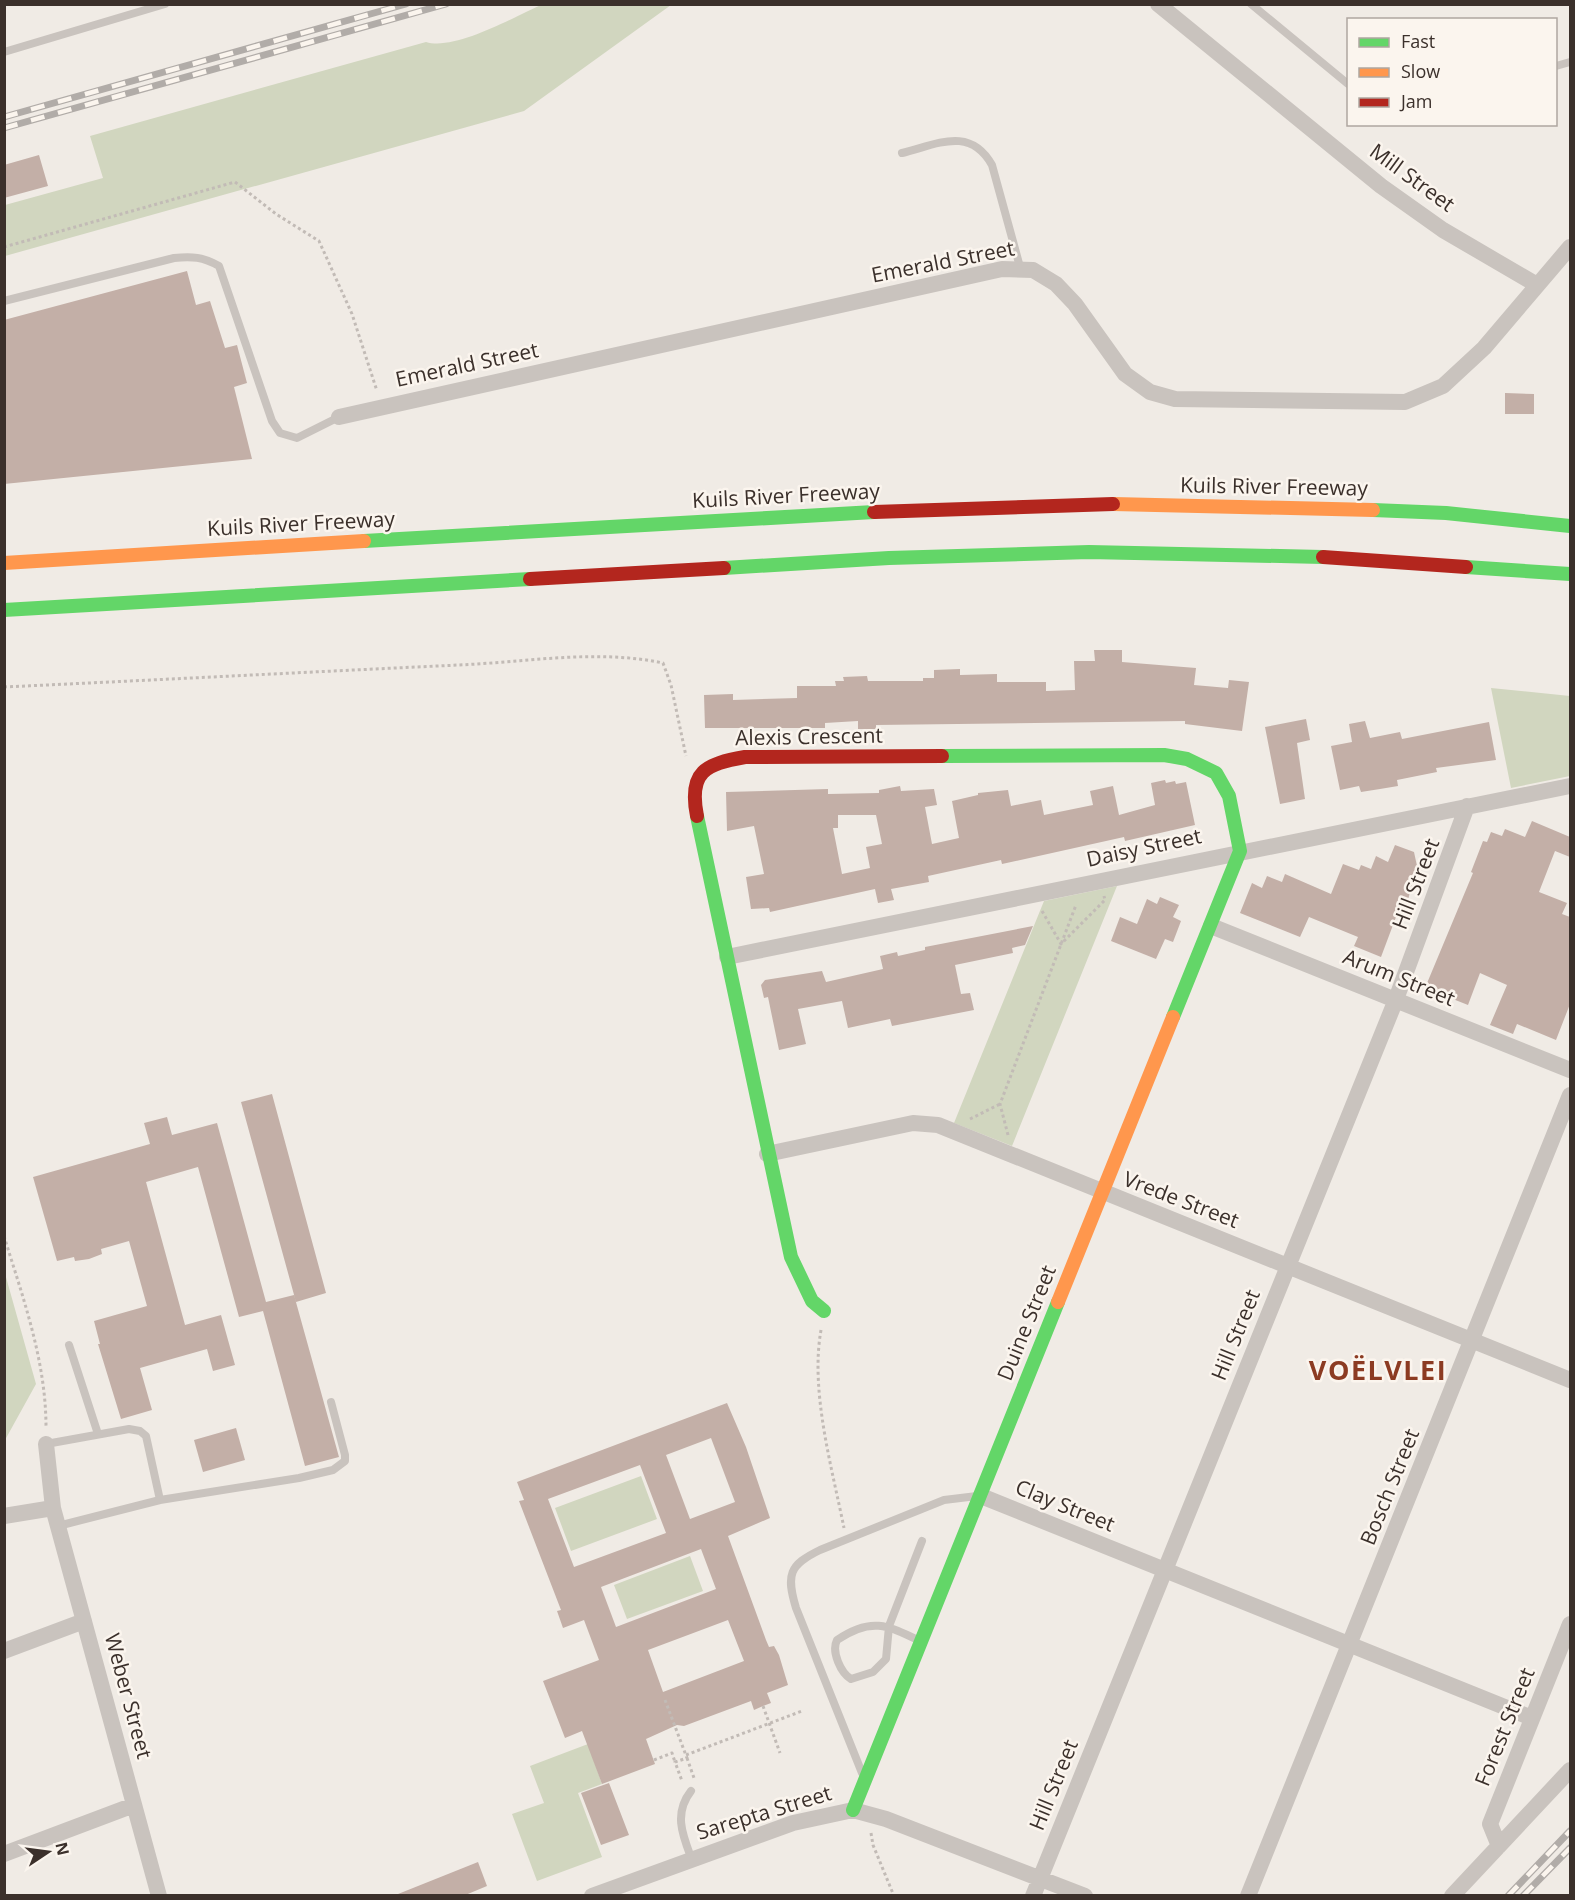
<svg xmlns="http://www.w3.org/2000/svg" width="1575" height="1900" viewBox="0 0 1575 1900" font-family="'Open Sans',sans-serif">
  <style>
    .green { fill: #d1d6bf }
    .building { fill: #c3afa7; fill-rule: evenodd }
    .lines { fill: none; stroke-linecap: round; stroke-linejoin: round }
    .path { stroke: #c2bbb6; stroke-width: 3; stroke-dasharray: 3 3; stroke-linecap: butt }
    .lane { stroke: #c9c3be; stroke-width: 8 }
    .street { stroke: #c9c3be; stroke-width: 16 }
    .fast { stroke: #63d668; stroke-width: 14 }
    .slow { stroke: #ff974d; stroke-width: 14 }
    .jam { stroke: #b3261e; stroke-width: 14 }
    .rail-casing { stroke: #b1aca8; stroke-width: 7 }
    .rail { stroke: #fbf5ee; stroke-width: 4.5; stroke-dasharray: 14; stroke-linecap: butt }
    .labels { text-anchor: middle; stroke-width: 5; stroke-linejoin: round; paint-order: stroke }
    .street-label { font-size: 21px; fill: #3b302b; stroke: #fbf5ee }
    .district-label { font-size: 27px; font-weight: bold; letter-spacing: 1.5px; fill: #8c3b22; stroke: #fbf5ee }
  </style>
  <rect width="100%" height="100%" fill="#f0ebe5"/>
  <path class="green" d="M543,4L671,5L524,111L5,256V205L103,178L90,136L426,42C455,51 514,17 543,4Z
    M1491,688L1570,696V776L1511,788Z
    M1117,886L1012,1146L954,1123L1044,901Z
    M4,1270L36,1384L5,1440H4Z
    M641,1476L657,1519L571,1551L555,1508Z
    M690,1556L703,1591L627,1619L614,1585Z
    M588,1744L602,1784L578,1793L602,1857L537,1881L512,1814L544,1803L530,1766Z"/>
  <path class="building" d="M39,155L48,186L4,198V165Z
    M187,271L196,305L210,301L225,348L237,345L247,383L234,387L252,459L4,484V320Z
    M1505,393L1534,394V414H1505Z
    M1094,650H1122V662L1196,668L1194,685L1228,688L1229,680L1249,682L1242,731L1185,724V721L876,725V729H858V721L825,723V728H705L704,695L733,694V700L797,698V686H836L835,681H844L843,677L867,676L868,681H923V678H934V670L960,669V675L997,674V682H1046V691L1075,690L1074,661H1095Z
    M1306,719L1310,740L1297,743L1305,799L1280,804L1265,727Z
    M1365,721L1370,738L1400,732L1402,739L1489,722L1496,760L1436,768L1437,772L1397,780L1398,786L1380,789L1361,792L1359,786L1340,790L1331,746L1352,742L1349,724Z
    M1165,780L1166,783L1175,781L1176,784L1186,782L1195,825L1125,841L1124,837L1002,864L1001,860L928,876L929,882L891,889L894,900L878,903L875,889L770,912L769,908L751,909L746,877L764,874L754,826L727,831L726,792L828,789V794L879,793V790L900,786L901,791L934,789L937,805L925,807L932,844L959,838L952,801L978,795V793L1008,790L1011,806L1041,800L1044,815L1093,805L1090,791L1113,786L1119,815L1155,805L1151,783ZM838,815H876L882,844L866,847L870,868L842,874L833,828H838Z
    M1532,821L1570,837V857L1555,851L1539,892L1567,903L1562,914L1570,917V1004L1556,1040L1517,1024L1513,1034L1490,1025L1507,985L1480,973L1468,1005L1425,988L1473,873L1471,872L1483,841L1487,842L1491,832L1502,836L1505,829L1525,837Z
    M1395,845L1414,852L1417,866L1405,911L1399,909L1381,957L1354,946L1358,937L1309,917L1300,937L1240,913L1252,883L1262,888L1267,876L1282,882L1285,874L1331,894L1343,864L1359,870L1361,865L1371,869L1376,856L1388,862Z
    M1160,897L1179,905L1173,917L1181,921L1173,942L1165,939L1156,959L1111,941L1120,917L1137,924L1147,899L1157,904Z
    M1033,926L1025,945L1012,948L1013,953L955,965L961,994L970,993L974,1010L892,1026L890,1019L848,1028L842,1001L798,1009L806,1044L779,1050L768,997L764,998L761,985L765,980L822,971L826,982L883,969L880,956L897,952L898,956L925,950V947Z
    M272,1094L326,1293L296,1302L241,1102Z
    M167,1117L172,1135L217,1123L266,1302L294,1295L339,1457L305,1466L263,1311L239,1317L198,1167L146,1182L185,1325L221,1315L235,1365L213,1371L207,1349L140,1368L152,1410L121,1419L98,1344H100L94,1321L147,1306L129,1241L101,1249L102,1254L89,1259L75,1261L74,1257L57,1261L33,1177L150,1144L144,1123Z
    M727,1403L746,1447L770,1518L728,1536L766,1640L769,1647L774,1646L779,1655L788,1685L767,1693L771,1703L763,1706L754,1710L751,1701L684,1726L677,1725L646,1739L655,1764L602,1784L582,1731L565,1738L543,1681L599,1660L584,1620L563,1628L557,1611L561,1610L519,1501L524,1500L517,1482ZM711,1438L735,1502L690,1519L666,1455ZM640,1465L666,1533L574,1567L548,1499ZM701,1549L716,1589L616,1627L601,1587ZM728,1620L744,1661L663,1692L648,1650Z
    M236,1428L245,1460L203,1472L194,1440Z
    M609,1783L629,1835L601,1845L581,1793Z
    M478,1862L487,1886L463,1896H393Z"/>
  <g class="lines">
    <path class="path" d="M4,247L235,182L276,214L319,241L352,314L377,391
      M4,687C156,680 308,672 459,665C527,662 597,649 663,663L671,685L686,756
      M1042,911L1061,944L1105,900L1104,896
      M970,1119L1000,1104
      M1008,1135L1000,1104L1076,905
      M4,1236C23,1298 46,1361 46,1427
      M821,1330C810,1391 832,1468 844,1528
      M665,1700L687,1758L675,1762L682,1781
      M763,1706L780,1753
      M686,1755L802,1711
      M687,1758L694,1778
      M654,1760L672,1753L675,1762
      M871,1833L873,1845L894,1896"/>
    <path class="lane" d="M1251,4L1348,84
      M4,52L165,4
      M1556,66L1570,62
      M902,153C938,144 970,126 992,165L1020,267
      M4,301L174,258C192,256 203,257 219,266L272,421L280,433L297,438L339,417
      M69,1345L98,1434
      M46,1444L129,1429L140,1431L146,1436L160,1500
      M58,1526L160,1500L299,1478L333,1470L345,1461V1455L331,1402
      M920,1641C887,1625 871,1617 837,1640C831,1652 841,1673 851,1679L873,1672L886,1659L889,1626L922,1541
      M862,1773L796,1608C786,1575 789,1565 820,1550L944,1500L977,1496
      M691,1791C673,1814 683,1836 692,1860"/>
    <path class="street" d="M1158,4L1381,186L1443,230L1537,285
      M339,417L1002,269L1033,270L1056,284L1075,304L1125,374L1150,392L1175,399L1405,402L1443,386L1484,348L1570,247
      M1211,926L1570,1070
      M727,957L1570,786
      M767,1154L913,1123L938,1125L1570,1380
      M46,1444L53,1508L159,1896
      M981,1496L1532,1718
      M4,1516L53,1508
      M4,1651L84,1621
      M1499,1846L1490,1824L1570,1624
      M4,1854L134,1805
      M592,1896L793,1823L853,1810L886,1819L1085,1896
      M1033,1896L1395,1002L1467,806
      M1248,1896L1570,1095
      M1452,1896L1570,1770"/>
    <path class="fast" d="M1373,510L1446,513L1570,526
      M364,541L874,512
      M1466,567L1570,574
      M724,568L889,558L1089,552L1323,557
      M4,610L530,579
      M942,756L1164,755L1187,759L1216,773L1229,796L1240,851L1173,1017
      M697,816L791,1257L812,1301L824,1311
      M853,1810L1058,1302"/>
    <path class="slow" d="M1113,504L1373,510
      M4,563L364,541
      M1058,1302L1173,1017"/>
    <path class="jam" d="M874,512L1113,504
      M1323,557L1466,567
      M530,579L724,568
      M697,816C688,771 706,764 745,757L942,756"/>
    <g class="rail-casing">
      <path id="rail" d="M4,117L406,4
        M4,128L446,4
        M1508,1896L1570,1831
        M1523,1896L1570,1848"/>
    </g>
    <use href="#rail" class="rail"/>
  </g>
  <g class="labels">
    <g class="street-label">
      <text transform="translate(1412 178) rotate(36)" y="7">Mill Street</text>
      <text transform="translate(943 262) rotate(-11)" y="7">Emerald Street</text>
      <text transform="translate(467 365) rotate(-12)" y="7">Emerald Street</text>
      <text transform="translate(1274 487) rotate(1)" y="7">Kuils River Freeway</text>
      <text transform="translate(786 496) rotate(-3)" y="7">Kuils River Freeway</text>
      <text transform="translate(301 524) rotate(-3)" y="7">Kuils River Freeway</text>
      <text transform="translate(809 737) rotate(-1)" y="7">Alexis Crescent</text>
      <text transform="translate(1144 848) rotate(-12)" y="7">Daisy Street</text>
      <text transform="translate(1416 884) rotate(-69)" y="7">Hill Street</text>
      <text transform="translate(1399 978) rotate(22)" y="7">Arum Street</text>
      <text transform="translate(1181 1200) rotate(21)" y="7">Vrede Street</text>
      <text transform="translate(1027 1323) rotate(-68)" y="7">Duine Street</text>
      <text transform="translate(1236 1335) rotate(-68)" y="7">Hill Street</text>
      <text transform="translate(1390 1487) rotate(-68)" y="7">Bosch Street</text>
      <text transform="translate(1065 1506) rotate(22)" y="7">Clay Street</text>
      <text transform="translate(128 1696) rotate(75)" y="7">Weber Street</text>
      <text transform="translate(1505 1727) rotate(-68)" y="7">Forest Street</text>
      <text transform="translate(1054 1785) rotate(-68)" y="7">Hill Street</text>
      <text transform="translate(764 1813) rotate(-17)" y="7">Sarepta Street</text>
    </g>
    <g class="district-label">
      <text x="1378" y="1380">VOËLVLEI</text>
    </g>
  </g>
  <rect width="1575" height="1900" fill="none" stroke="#3b302b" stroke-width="12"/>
  <rect x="1347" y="18" width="210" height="108" fill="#fbf5ee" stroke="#aea6a0" stroke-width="1.5"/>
  <rect x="1359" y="38" width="30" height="9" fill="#63d668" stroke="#aea6a0" stroke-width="1.5"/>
  <text x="1401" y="48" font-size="18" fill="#3b302b">Fast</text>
  <rect x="1359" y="68" width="30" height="9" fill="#ff974d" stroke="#aea6a0" stroke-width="1.5"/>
  <text x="1401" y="78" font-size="18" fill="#3b302b">Slow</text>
  <rect x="1359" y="98" width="30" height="9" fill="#b3261e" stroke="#aea6a0" stroke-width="1.5"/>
  <text x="1401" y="108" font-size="18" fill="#3b302b">Jam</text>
  <g transform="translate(48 1852) rotate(77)" stroke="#fbf5ee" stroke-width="4.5" paint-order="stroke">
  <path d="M0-4.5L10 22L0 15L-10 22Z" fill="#3b302b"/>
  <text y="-9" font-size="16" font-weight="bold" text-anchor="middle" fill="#3b302b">N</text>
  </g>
</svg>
